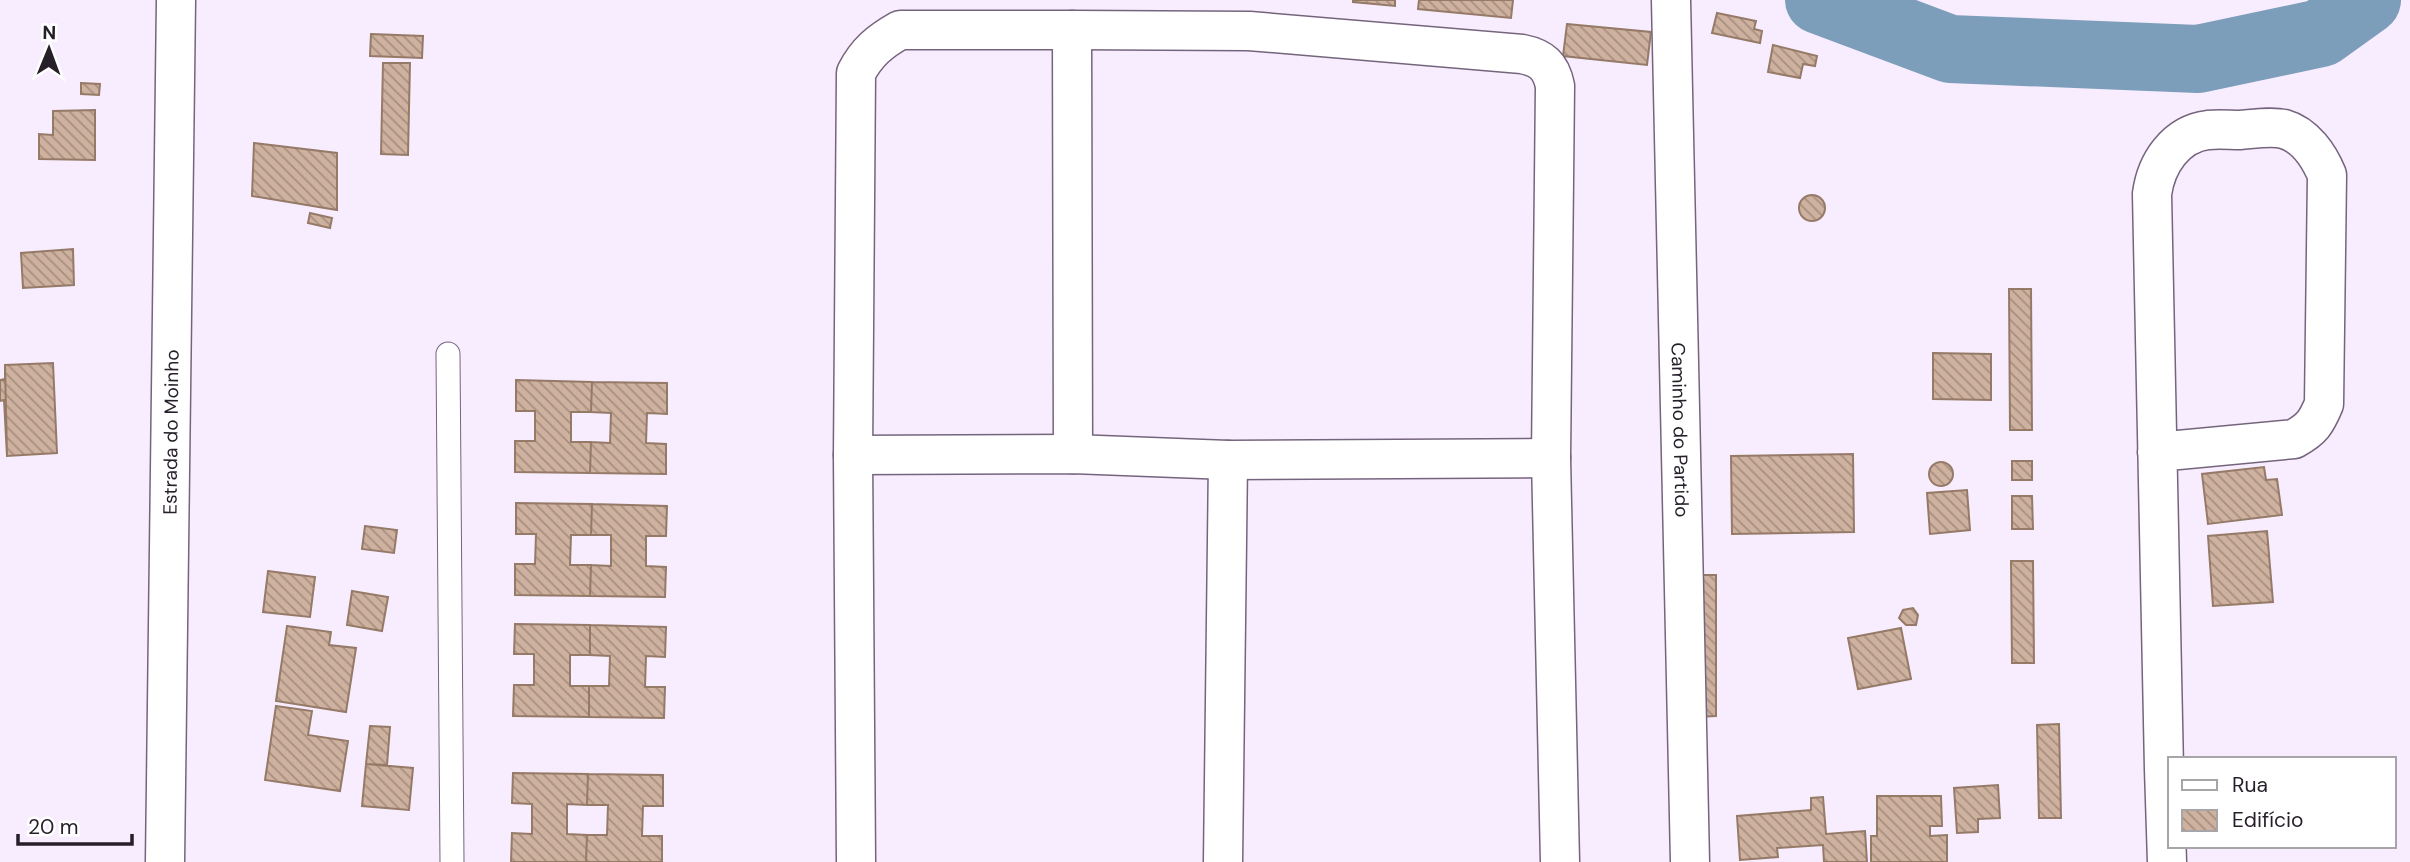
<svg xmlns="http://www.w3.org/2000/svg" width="2410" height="862" viewBox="0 0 2410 862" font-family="'DM Sans',sans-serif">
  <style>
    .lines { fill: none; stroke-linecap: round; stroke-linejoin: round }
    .river { stroke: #7d9eba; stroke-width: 68 }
    .building { fill: url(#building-back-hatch); stroke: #957a68; stroke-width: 2 }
    .service-casing { stroke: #75647d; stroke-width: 25 }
    .minor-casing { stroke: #75647d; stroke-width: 41 }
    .service { stroke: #fff; stroke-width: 23 }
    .minor { stroke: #fff; stroke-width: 38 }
    .labels { text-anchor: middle; stroke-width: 6; stroke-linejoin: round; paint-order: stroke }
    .street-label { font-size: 19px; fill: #261f29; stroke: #fff }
  </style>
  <defs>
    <pattern id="building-back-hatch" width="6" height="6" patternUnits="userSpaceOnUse" patternTransform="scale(1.75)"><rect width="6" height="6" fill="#ceb19e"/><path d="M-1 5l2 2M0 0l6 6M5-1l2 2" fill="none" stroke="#a78f81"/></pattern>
  </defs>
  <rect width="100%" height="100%" fill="#f8edfe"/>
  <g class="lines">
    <path class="river" d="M1819,0L1950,49L2198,59L2321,33L2367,0"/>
  </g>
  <path class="building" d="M1353,0H1395V6L1353,2Z
    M1419,0H1513L1511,18L1418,9Z
    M1717,13L1756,21L1754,29L1762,31L1760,43L1712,33Z
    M1567,24L1651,32L1647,65L1563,56Z
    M371,34L423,36L422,58L370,56Z
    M1773,45L1817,56L1815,66L1803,64L1800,78L1768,72Z
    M383,63H410L408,155L381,154Z
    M81,83L100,84L99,95L81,94Z
    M95,110V160L39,159V134L53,135V111Z
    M254,143L337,153V210L252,196Z
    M1799 208a13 13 0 1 1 26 0a13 13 0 1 1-26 0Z
    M310,213L332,218L330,228L308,223Z
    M73,249L74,285L23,288L21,253Z
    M2009,289H2031L2032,430H2010Z
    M1933,353L1991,354V400L1933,399Z
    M53,363L57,453L7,456L4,400L0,401V380L5,379V365Z
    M53,363L57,453L7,456L5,365Z
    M516,380L592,382L591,412H571V442H591L590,473L515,472V441H535V411H516Z
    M592,382L667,383V414L647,413L646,443L666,444V474L590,473L591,442L610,443L611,413L591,412Z
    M1853,454L1854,532L1732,534L1731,456Z
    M2012,461H2032V480H2012Z
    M1929 474a12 12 0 1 1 24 0a12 12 0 1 1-24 0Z
    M2264,467L2266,480L2277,479L2282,515L2208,524L2202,474Z
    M1967,490L1970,530L1930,534L1927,493Z
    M2012,496H2032L2033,529H2012Z
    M516,503L592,504L591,535H571L570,565H591L590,596L515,595V564H535L536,534H516Z
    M592,504L667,506L666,536H646V566L666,567L665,597L590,596L591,565L611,566V535H591Z
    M365,526L397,530L394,553L362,549Z
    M2267,531L2273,602L2213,606L2208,536Z
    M2011,561H2033L2034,663H2012Z
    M268,571L315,577L310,617L263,612Z
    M1695,575H1716V716L1696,717Z
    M352,591L388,597L382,631L347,625Z
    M1913,608L1918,615L1916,625H1906L1899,618L1903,610Z
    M515,624L590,625V655H570V686H589V717L513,716L514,685H534V654H514Z
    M590,625L666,627L665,657L646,656L645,687H665L664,718L589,717V686H609L610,656L590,655Z
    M287,626L331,632L329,645L356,648L346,712L276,701Z
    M1901,628L1911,679L1858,689L1848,638Z
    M276,706L312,711L308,735L348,741L340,791L265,780Z
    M2059,724L2061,818H2039L2037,725Z
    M370,726L390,727L387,765L366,764Z
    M366,764L413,768L409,810L362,806Z
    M513,773L588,774L587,805L567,804V834L587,835L586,862H511L512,833L532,834V804L512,803Z
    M588,774L663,775V806H643L642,836H662V862H586L587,835H607L608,805H587Z
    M1998,785L2000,818L1978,819V832L1957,833L1954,788Z
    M1877,796H1941L1942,826H1930V836L1947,835V862H1871V836H1877Z
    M1823,797L1826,834L1865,831L1867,862H1824L1823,845L1777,848L1778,857L1740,860L1737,816L1811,810V798Z"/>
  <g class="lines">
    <g class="service-casing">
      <path id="service" d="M448,354L452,862"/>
    </g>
    <g class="minor-casing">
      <g id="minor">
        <path id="s1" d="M1671,0L1690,862"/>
        <path d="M1072,30L1249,31L1522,54C1542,58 1551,66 1555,86L1551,458L1560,862"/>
        <path d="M2157,452L2294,439C2312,429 2316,423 2324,404L2327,175C2319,156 2305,135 2284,129C2272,126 2253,129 2240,130C2230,130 2219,129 2208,130C2175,134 2156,164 2152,194L2164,769L2167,862"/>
        <path d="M853,455L1073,454L1228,460L1551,458"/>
        <path id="s2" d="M165,862L176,0"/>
        <path d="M856,862L853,455L856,73C867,52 879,42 900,30H1072L1073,454"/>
        <path d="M1223,862L1228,460"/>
      </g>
    </g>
    <use href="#service" class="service"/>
    <use href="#minor" class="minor"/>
  </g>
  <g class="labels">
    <g class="street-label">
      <text dy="7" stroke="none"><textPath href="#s2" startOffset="430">Estrada do Moinho</textPath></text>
      <text dy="7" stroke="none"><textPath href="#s1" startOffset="430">Caminho do Partido</textPath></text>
    </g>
  </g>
  <rect x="2168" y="757" width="228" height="91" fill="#ffffff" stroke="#a8a5a9" stroke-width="2"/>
  <rect x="2182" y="780" width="35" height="10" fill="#ffffff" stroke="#a8a5a9" stroke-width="2"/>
  <text x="2232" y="792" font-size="21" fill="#261f29">Rua</text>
  <rect x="2182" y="810" width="35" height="21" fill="url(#building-back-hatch)" stroke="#a8a5a9" stroke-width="2"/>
  <text x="2232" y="827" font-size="21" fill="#261f29">Edifício</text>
  <g transform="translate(49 49) rotate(1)" stroke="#ffffff" stroke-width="5" paint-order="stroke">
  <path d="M0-5L12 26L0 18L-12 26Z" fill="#261f29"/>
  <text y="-10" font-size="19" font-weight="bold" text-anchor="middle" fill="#261f29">N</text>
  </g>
  <path d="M18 834v10h114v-10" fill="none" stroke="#261f29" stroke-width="3.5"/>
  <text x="28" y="834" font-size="21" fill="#261f29" stroke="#ffffff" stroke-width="5" paint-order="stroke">20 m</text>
</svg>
